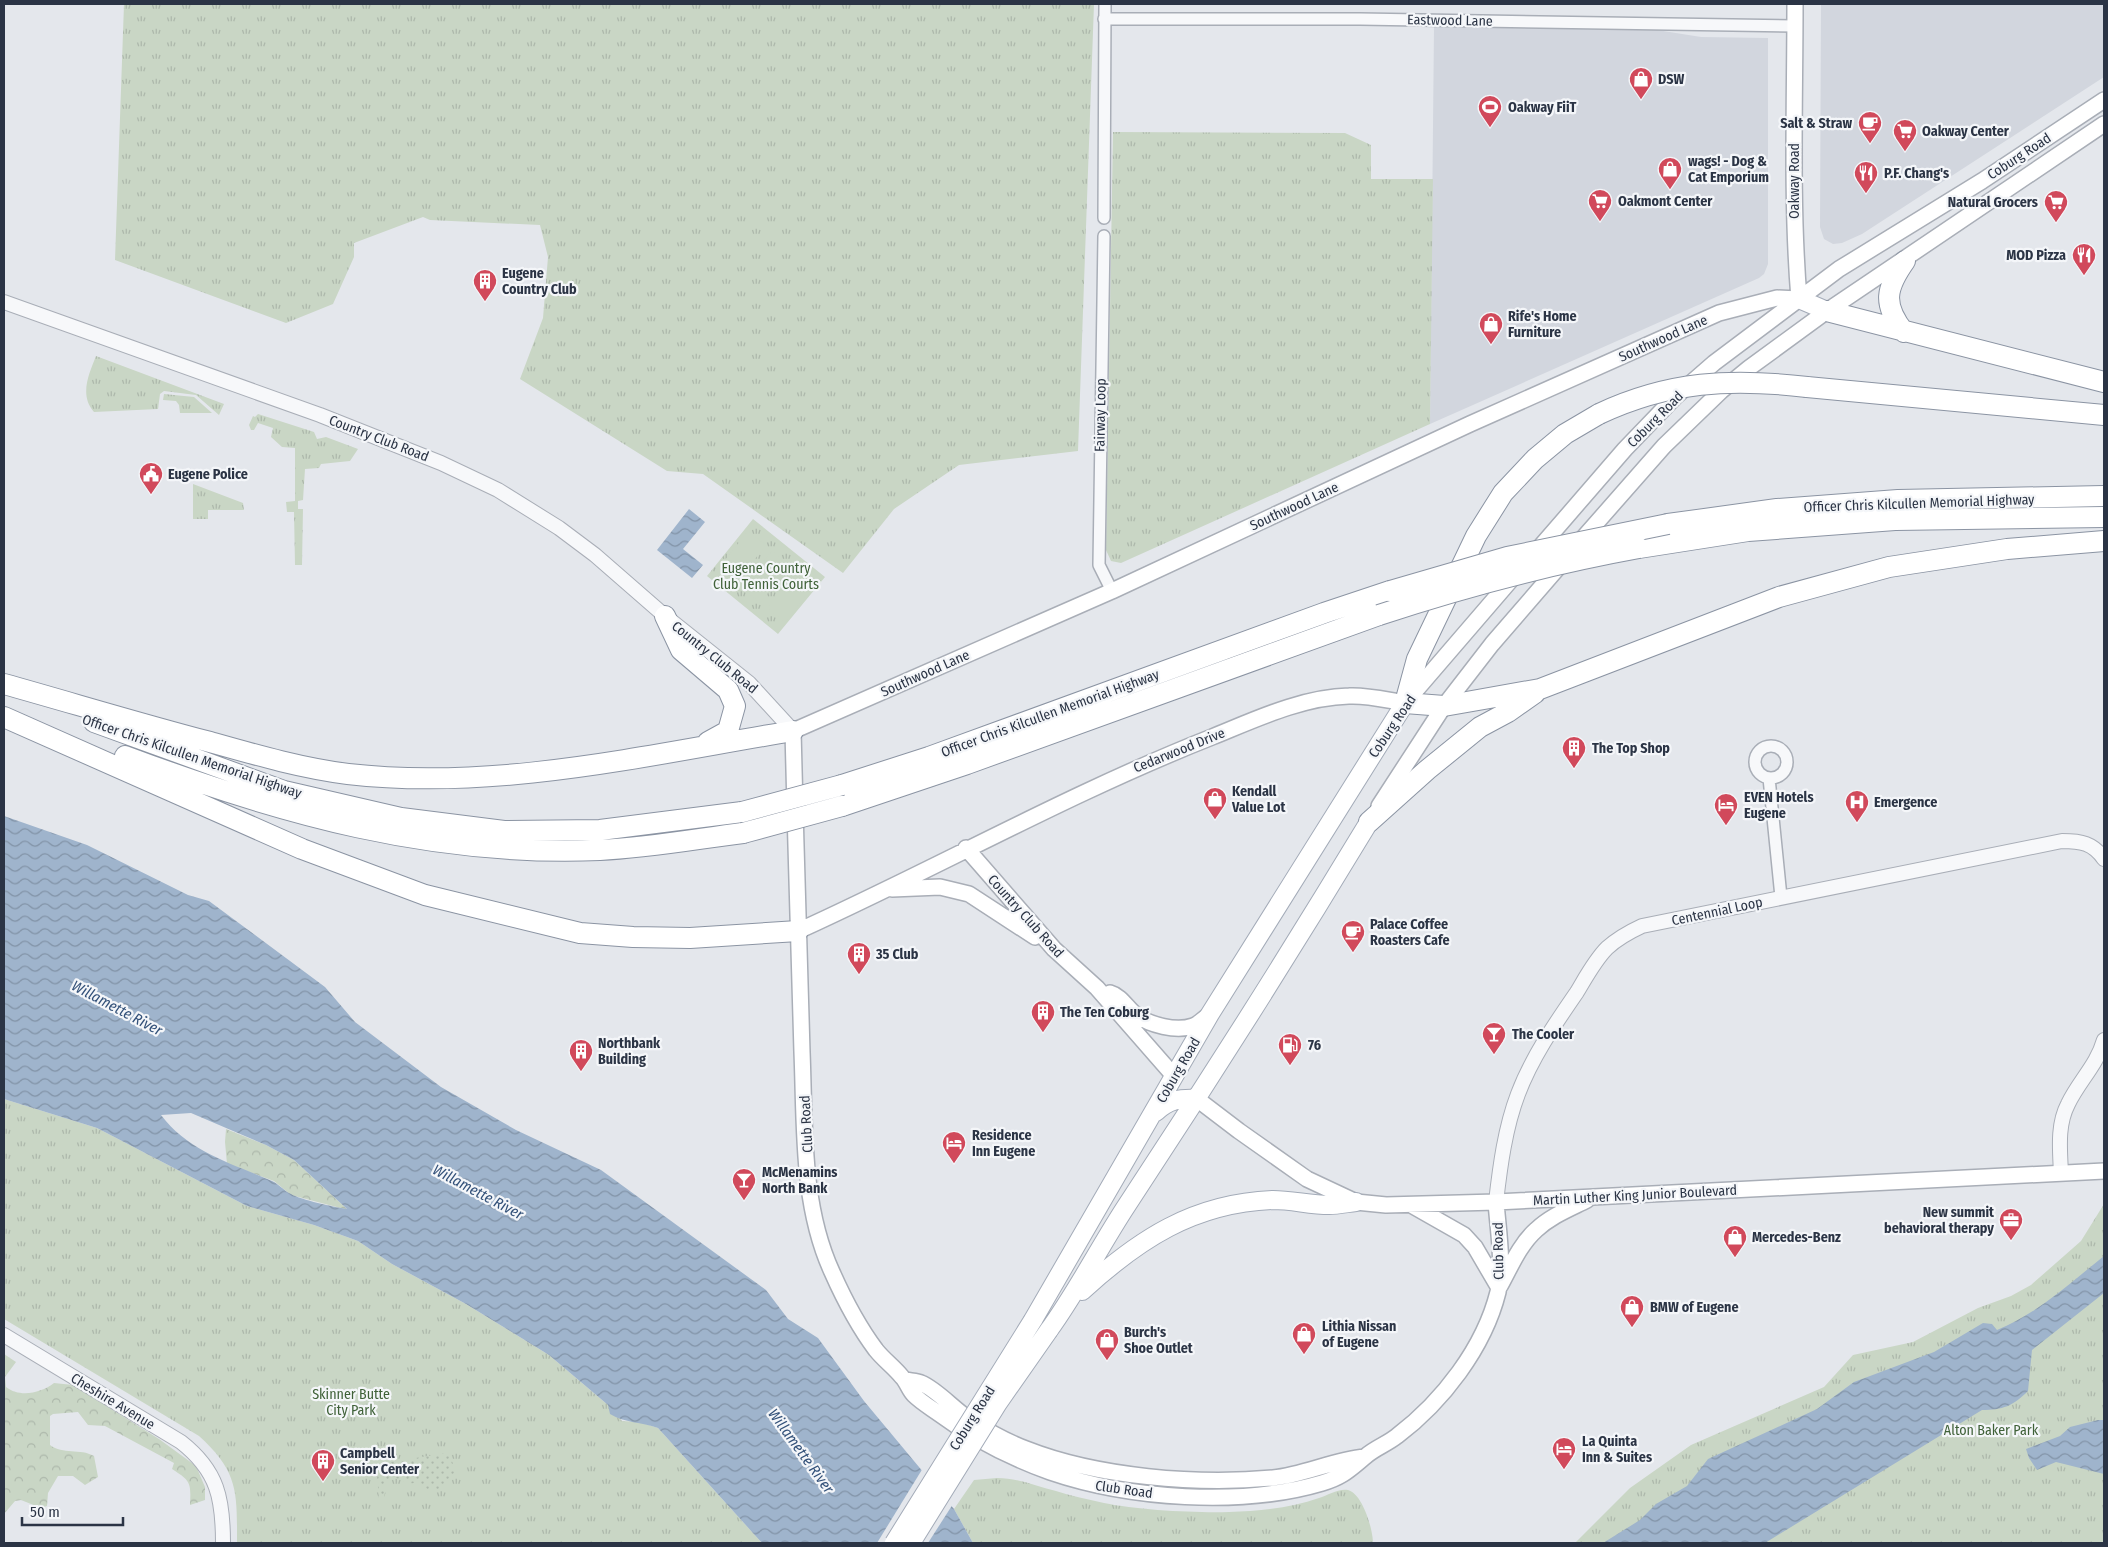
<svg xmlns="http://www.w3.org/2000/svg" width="2108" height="1547" viewBox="0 0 2108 1547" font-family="'Fira Sans Condensed',sans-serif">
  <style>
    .built { fill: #d2d6de }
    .grass { fill: url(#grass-tufts) }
    .forest { fill: url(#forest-crowns) }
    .garden { fill: url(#garden-dots) }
    .pitch { fill: #c9d6c5 }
    .water { fill: url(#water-waves); fill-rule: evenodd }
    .pier { fill: #e4e7ec }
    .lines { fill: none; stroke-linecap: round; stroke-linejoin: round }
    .minor-casing { stroke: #a9aeb7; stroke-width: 14 }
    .tertiary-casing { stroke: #a9aeb7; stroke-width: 16 }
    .secondary-casing { stroke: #a9aeb7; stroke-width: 18 }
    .primary-casing { stroke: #a3abb8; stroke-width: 20 }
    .motorway-casing { stroke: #8b94a3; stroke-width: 22 }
    .minor { stroke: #f7f8fa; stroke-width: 11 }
    .tertiary { stroke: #f7f8fa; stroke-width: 14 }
    .secondary { stroke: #fff; stroke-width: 15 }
    .primary { stroke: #fff; stroke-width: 18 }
    .motorway { stroke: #fff; stroke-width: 20 }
    .primary-bridge-casing { stroke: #a3abb8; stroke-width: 20; stroke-linecap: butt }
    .motorway-bridge-casing { stroke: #8b94a3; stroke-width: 22; stroke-linecap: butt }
    .primary-bridge { stroke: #fff; stroke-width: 18 }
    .motorway-bridge { stroke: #fff; stroke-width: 20 }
    .labels { text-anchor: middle; stroke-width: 4.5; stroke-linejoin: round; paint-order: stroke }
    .street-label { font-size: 14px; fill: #2b3445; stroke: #f4f6f9 }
    .poi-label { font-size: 14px; font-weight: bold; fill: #2b3445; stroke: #f4f6f9; text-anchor: start }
    .park-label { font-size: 14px; fill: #3f6138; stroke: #f4f6f9 }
    .water-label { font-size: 15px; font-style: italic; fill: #34527a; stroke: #f4f6f9 }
  </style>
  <defs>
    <pattern id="grass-tufts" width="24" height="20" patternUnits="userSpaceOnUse" patternTransform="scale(1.25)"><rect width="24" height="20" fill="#c9d6c5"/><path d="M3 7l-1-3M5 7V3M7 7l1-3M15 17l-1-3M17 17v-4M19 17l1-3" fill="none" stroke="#adb8ab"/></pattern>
    <pattern id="forest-crowns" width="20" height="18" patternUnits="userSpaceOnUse" patternTransform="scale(1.25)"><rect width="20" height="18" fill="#c9d6c5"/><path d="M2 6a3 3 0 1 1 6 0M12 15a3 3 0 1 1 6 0" fill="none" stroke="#adb8ab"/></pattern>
    <pattern id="garden-dots" width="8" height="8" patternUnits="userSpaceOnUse" patternTransform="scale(1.25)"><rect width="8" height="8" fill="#c9d6c5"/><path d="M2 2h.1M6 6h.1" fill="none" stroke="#adb8ab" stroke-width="1.8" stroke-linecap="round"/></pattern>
    <pattern id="water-waves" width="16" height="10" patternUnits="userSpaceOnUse" patternTransform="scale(1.25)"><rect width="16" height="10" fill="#9fb4cc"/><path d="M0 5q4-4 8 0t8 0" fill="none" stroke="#8293a7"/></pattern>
  </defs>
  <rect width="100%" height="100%" fill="#e4e7ec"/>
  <path class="built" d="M1821,4H2104V77L1862,234L1842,243L1833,244L1824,239L1820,227Z
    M1434,27L1657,30L1701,37L1768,38V264L1764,274L1759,278L1430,424Z"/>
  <path class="grass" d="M124,4H1094L1078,451L959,465L894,509L843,573L703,474L667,471L520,379L543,318L548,257L540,225L430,220L423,217L354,243V257L333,304L286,323L115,260Z
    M1113,132L1345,133L1371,145V179H1433L1430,424L1121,563L1111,561L1106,550Z
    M96,356L224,404L219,415L196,395L164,391L160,394L158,409L94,412C79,395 89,374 96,356Z
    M164,394L194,397L212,413H180L179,405L176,401L163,400Z
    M258,414L314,432L317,439L326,437L358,449L350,461L321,464L319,468L305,469L303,500L298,501V509H303L302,565H295L294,512H287L286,502L295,501V448L282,447L271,437L273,428L258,423L254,430H251L249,425L253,416L255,417Z
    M193,484L243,503L244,510H208V519H193Z
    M753,519L825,577L778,634L707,576Z
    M4,1099L97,1128L247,1206L314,1225L358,1241L392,1264L466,1304L549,1355L608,1405L622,1421L640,1422L658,1428L762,1543H237C237,1493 239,1472 199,1436L4,1319Z
    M2104,1204V1543H1575L1630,1488L1691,1445L1824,1387L1853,1355L1913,1342L1978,1308L2011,1296L2031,1285L2081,1241Z
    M997,1478C1018,1478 1035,1486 1056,1491C1071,1496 1088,1499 1104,1503C1137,1510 1195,1513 1229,1512C1259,1511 1291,1508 1319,1498C1328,1495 1339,1488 1348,1490C1363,1494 1373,1530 1373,1543H973L954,1509L974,1480Z"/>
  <path class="forest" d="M226,1129L266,1145L294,1160L348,1210L291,1195L274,1181L227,1164L225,1142Z
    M4,1354L16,1362L5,1377L6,1387C20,1398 41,1393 54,1383L73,1385L159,1439L196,1466L205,1487V1500L190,1505C191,1483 191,1481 172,1469L174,1463L105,1426L88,1425L78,1412L53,1414L50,1416V1445C63,1455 80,1448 94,1456L98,1477L85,1485L73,1476H58L48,1493L47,1506L41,1508L21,1500L15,1501L4,1514Z"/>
  <path class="garden" d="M447,1453L449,1454L456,1471L438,1490L430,1491L418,1482L409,1484C400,1480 397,1475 387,1481L384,1498L379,1499L377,1476L378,1464Z"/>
  <path class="pitch" d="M748,531L766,545L736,583L718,569Z
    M772,551L790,565L760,603L742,588Z
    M797,570L815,584L785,622L767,608Z"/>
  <path class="water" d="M689,509L705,522L683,549L703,565L692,578L657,550Z
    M4,816L87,845L188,895L209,901L325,987L355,1022L441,1087L516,1130L601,1170L766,1290L788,1319L818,1338L864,1401L954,1509L973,1543H762L658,1428C641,1422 625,1423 610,1414L608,1405L549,1355L466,1304L392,1264L358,1241L314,1225L247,1206L97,1128L4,1099ZM191,1113L266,1145L294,1160L347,1209C334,1207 301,1200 291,1194C284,1191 279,1184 272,1181C231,1163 189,1152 161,1115Z
    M2104,1256V1293L2032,1350L2028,1391C2013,1406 2003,1410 1982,1410L1765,1543H1603L1640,1520L1656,1504L1687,1486L1708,1459L1817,1409L1854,1382L1934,1352L1983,1323L1992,1324L1997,1330C2037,1314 2070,1283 2104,1256Z
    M2098,1420H2104V1474L2056,1462L2037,1470L2029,1458L2026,1449L2060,1436L2070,1427Z"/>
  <path class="pier" d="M923,1468L953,1504L928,1543H877Z"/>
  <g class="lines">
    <g class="minor-casing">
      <path id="minor" d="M1104,19H1360L1795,26
        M1104,218L1105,4
        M1104,236L1099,565L1112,591
        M1755 762a16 16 0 1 1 32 0a16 16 0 1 1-32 0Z
        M1769,778L1781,897"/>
    </g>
    <g class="tertiary-casing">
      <path id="tertiary" d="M4,302L320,415L441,463L498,490L559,528L595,555L665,616L749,683L793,731
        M2061,1173C2060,1150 2057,1125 2068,1104C2079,1081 2097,1065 2104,1040
        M1496,1202C1500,1167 1505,1128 1518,1094C1532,1057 1555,1024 1577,992C1586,977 1595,960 1607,948C1618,938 1629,932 1642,926L2062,841C2081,841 2093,843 2104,859
        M4,1335L181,1442C218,1471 223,1499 223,1543"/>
    </g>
    <g class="secondary-casing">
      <path id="secondary" d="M1795,4C1795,102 1791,201 1799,299
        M1577,545L1664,446L1721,391L1749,368L1827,311L2104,124
        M1535,553L1625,449L1675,397L1714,363L1839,269L1982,181L2104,100
        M1379,806L1444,706L1492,644L1562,563
        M966,848L1054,949L1097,988L1174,1076
        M892,889L940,887L969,894L1035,937
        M798,931C937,868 1070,793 1212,737C1254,720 1302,697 1349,696C1368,695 1386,700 1405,703L1516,574
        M1110,993C1121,996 1127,1008 1136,1015C1150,1025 1176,1032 1193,1026C1199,1024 1204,1018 1209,1015
        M1197,1099L1239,1131L1307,1179L1356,1202L1386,1205L1496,1202L2104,1171
        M1496,1202C1498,1230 1504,1264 1498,1292C1484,1348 1442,1402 1397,1436C1387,1444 1375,1448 1366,1456C1350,1469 1343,1477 1322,1483C1241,1507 1129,1499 1050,1472C1009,1457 973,1439 938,1413C931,1408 921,1402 914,1395C909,1390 907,1382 902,1377C894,1367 884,1360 876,1350C858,1326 844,1299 832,1272C801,1205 805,1125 802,1052C798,945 796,838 793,731L1112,591L1470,424L1719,313L1777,298L1799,299
        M1413,1206L1464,1235L1475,1247L1499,1288
        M1500,1286C1510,1268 1520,1244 1536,1230C1551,1216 1569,1209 1587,1200
        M906,1380C910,1381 917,1381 921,1383C938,1390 955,1411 972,1421C989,1432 1008,1442 1026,1449C1097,1477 1197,1485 1273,1478C1304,1475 1333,1460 1365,1457"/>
    </g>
    <g class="primary-casing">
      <path id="primary" d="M1799,299L1827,311
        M1156,1112C1168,1100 1180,1098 1197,1099
        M1082,1291C1138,1240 1193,1203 1273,1200C1292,1200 1310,1205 1329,1205C1338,1205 1347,1203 1356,1202
        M1033,1320L1210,1014L1405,703
        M1049,1330C1078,1290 1100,1246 1127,1205C1210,1079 1291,951 1369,822"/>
    </g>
    <g class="motorway-casing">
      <path id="motorway" d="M1827,311L2104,382
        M1904,332C1882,304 1886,288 1905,261
        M1807,387L2104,415
        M1599,414L1565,434L1535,459L1503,493L1476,536L1417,659L1405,703L1444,706L1540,689L1779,597L1889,567L2007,549L2104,541
        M1668,524L1777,509L1898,500L2104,496
        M1639,548L1748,531L1895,520L2104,517
        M665,616L681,650L728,690L735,706L728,731L708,742
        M4,684C72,703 141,724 210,742C256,755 301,768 348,774C497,791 647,755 793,731
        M4,717L302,849L425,895L580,933L633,937L690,938L798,931
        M94,722L284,791L401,818L504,831L600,830L742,812
        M125,756C280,814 433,857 600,850C648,848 696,839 743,833
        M842,785L929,757L1324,613L1390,591
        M842,806L967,764L1379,615
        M1369,822L1427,770L1480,727L1508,712L1535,693"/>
    </g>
    <use href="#minor" class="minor"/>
    <use href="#tertiary" class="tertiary"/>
    <use href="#secondary" class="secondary"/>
    <use href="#primary" class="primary"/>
    <use href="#motorway" class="motorway"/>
    <g class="primary-bridge-casing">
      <path id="primary-bridge" d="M894,1543L1033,1320
        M911,1543L998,1403L1049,1330"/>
    </g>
    <g class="motorway-bridge-casing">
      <path id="motorway-bridge" d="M1599,414C1669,381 1731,378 1807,387
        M1390,591L1507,557L1668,524
        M1379,615C1464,587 1551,564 1639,548
        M742,812L842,785
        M743,833L842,806"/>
    </g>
    <use href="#primary-bridge" class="primary-bridge"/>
    <use href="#motorway-bridge" class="motorway-bridge"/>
  </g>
  <defs>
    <g id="shop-pin" transform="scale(1.25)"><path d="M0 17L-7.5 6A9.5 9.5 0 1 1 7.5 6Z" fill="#d1495b" stroke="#f4f6f9"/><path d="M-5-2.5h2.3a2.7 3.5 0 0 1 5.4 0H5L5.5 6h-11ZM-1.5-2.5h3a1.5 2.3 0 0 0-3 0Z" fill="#fff"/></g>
    <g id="stadium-pin" transform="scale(1.25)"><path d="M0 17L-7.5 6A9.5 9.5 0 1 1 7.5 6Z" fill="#d1495b" stroke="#f4f6f9"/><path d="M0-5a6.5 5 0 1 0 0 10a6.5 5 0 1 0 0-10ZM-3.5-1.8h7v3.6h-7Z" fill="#fff"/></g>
    <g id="cafe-pin" transform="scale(1.25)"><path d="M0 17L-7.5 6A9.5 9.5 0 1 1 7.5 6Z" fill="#d1495b" stroke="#f4f6f9"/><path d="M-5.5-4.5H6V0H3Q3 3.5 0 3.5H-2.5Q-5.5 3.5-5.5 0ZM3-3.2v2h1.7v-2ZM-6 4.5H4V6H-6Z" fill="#fff"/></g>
    <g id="supermarket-pin" transform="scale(1.25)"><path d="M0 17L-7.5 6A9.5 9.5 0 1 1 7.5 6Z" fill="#d1495b" stroke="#f4f6f9"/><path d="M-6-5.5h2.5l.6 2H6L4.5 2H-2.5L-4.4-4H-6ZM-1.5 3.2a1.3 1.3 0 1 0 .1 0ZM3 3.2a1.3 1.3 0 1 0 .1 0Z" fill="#fff"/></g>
    <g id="restaurant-pin" transform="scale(1.25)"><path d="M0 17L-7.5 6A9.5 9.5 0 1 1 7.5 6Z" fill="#d1495b" stroke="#f4f6f9"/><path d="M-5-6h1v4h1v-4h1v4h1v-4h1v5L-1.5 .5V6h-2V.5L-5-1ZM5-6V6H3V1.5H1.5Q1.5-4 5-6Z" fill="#fff"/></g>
    <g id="building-pin" transform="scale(1.25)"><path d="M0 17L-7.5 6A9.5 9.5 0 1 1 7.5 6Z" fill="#d1495b" stroke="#f4f6f9"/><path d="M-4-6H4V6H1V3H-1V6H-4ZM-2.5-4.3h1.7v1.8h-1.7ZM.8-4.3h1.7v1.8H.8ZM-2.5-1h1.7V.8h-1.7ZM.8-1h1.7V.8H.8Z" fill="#fff"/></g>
    <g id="civic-pin" transform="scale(1.25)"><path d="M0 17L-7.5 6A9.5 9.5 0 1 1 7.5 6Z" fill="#d1495b" stroke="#f4f6f9"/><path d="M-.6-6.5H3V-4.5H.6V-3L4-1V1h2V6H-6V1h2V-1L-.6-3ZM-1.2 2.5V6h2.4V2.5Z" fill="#fff"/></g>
    <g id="hospital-pin" transform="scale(1.25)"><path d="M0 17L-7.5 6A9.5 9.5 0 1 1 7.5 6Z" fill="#d1495b" stroke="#f4f6f9"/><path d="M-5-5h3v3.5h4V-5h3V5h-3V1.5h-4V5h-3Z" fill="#fff"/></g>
    <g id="hotel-pin" transform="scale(1.25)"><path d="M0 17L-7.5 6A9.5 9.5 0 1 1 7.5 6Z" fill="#d1495b" stroke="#f4f6f9"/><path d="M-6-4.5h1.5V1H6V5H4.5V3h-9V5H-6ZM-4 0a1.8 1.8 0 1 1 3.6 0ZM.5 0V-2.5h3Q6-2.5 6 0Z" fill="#fff"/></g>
    <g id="bar-pin" transform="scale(1.25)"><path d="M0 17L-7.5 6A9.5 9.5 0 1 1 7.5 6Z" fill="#d1495b" stroke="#f4f6f9"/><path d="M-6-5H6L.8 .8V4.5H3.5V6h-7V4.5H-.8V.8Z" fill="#fff"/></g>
    <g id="fuel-pin" transform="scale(1.25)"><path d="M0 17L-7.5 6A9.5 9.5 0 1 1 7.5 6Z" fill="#d1495b" stroke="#f4f6f9"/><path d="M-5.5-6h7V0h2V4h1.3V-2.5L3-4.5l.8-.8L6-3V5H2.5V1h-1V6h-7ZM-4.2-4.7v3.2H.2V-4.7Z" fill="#fff"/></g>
    <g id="office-pin" transform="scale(1.25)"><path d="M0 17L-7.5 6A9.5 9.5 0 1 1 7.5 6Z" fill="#d1495b" stroke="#f4f6f9"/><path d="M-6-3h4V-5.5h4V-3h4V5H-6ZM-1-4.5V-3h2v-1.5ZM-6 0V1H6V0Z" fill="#fff"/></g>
  </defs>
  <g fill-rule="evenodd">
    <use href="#shop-pin" x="1641" y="79"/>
    <use href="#stadium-pin" x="1490" y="107"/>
    <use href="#cafe-pin" x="1870" y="123"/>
    <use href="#supermarket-pin" x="1905" y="131"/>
    <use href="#shop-pin" x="1670" y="169"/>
    <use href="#restaurant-pin" x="1866" y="173"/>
    <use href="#supermarket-pin" x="1600" y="201"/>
    <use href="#supermarket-pin" x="2056" y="202"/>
    <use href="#restaurant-pin" x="2084" y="255"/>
    <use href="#building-pin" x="485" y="281"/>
    <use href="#shop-pin" x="1491" y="324"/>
    <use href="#civic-pin" x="151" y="474"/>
    <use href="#building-pin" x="1574" y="748"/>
    <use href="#shop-pin" x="1215" y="799"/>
    <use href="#hospital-pin" x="1857" y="802"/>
    <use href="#hotel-pin" x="1726" y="805"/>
    <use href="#cafe-pin" x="1353" y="932"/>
    <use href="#building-pin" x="859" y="954"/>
    <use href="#building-pin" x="1043" y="1012"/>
    <use href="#bar-pin" x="1494" y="1034"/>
    <use href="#fuel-pin" x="1290" y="1045"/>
    <use href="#building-pin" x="581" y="1051"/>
    <use href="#hotel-pin" x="954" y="1143"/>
    <use href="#bar-pin" x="744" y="1180"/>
    <use href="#office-pin" x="2011" y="1220"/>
    <use href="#shop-pin" x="1735" y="1237"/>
    <use href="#shop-pin" x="1632" y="1307"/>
    <use href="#shop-pin" x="1304" y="1334"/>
    <use href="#shop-pin" x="1107" y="1340"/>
    <use href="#hotel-pin" x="1564" y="1449"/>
    <use href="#building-pin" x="323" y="1461"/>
  </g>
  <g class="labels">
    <g class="street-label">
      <text transform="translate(1450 20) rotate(1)" y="5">Eastwood Lane</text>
      <text transform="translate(2019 156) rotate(-33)" y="5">Coburg Road</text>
      <text transform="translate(1794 181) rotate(-90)" y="5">Oakway Road</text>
      <text transform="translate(1663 338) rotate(-24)" y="5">Southwood Lane</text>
      <text transform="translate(1100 415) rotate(-89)" y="5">Fairway Loop</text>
      <text transform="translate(1655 419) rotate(-45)" y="5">Coburg Road</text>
      <text transform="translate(379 438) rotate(21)" y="5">Country Club Road</text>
      <text transform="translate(1919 503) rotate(-2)" y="5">Officer Chris Kilcullen Memorial Highway</text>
      <text transform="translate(1294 506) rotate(-25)" y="5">Southwood Lane</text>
      <text transform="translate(715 657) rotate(39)" y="5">Country Club Road</text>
      <text transform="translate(925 673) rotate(-24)" y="5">Southwood Lane</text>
      <text transform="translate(1050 713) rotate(-20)" y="5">Officer Chris Kilcullen Memorial Highway</text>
      <text transform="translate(1392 726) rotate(-56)" y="5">Coburg Road</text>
      <text transform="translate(1179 750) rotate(-22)" y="5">Cedarwood Drive</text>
      <text transform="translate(192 756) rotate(19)" y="5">Officer Chris Kilcullen Memorial Highway</text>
      <text transform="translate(1717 911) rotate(-12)" y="5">Centennial Loop</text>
      <text transform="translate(1026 916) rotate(48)" y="5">Country Club Road</text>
      <text transform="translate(1178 1070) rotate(-60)" y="5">Coburg Road</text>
      <text transform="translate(806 1124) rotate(-93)" y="5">Club Road</text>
      <text transform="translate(1635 1195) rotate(-3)" y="5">Martin Luther King Junior Boulevard</text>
      <text transform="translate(1498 1251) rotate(-91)" y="5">Club Road</text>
      <text transform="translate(113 1401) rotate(31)" y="5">Cheshire Avenue</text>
      <text transform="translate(972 1418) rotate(-58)" y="5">Coburg Road</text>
      <text transform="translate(1124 1489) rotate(8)" y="5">Club Road</text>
    </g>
    <g class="poi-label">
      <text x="1658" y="84">DSW</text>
      <text x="1508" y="112">Oakway FiiT</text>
      <text x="1852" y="128" text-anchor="end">Salt &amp; Straw</text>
      <text x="1922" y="136">Oakway Center</text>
      <text x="1688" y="166">wags! - Dog &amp;<tspan x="1688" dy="16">Cat Emporium</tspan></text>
      <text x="1884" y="178">P.F. Chang's</text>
      <text x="1618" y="206">Oakmont Center</text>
      <text x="2038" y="207" text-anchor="end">Natural Grocers</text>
      <text x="2066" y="260" text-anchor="end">MOD Pizza</text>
      <text x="502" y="278">Eugene<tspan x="502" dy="16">Country Club</tspan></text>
      <text x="1508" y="321">Rife's Home<tspan x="1508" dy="16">Furniture</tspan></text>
      <text x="168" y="479">Eugene Police</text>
      <text x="1592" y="753">The Top Shop</text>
      <text x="1232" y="796">Kendall<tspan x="1232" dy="16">Value Lot</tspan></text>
      <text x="1744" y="802">EVEN Hotels<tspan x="1744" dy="16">Eugene</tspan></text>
      <text x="1874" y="807">Emergence</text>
      <text x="1370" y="929">Palace Coffee<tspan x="1370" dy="16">Roasters Cafe</tspan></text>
      <text x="876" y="959">35 Club</text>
      <text x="1060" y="1017">The Ten Coburg</text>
      <text x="1512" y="1039">The Cooler</text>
      <text x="598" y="1048">Northbank<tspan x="598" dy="16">Building</tspan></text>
      <text x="1308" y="1050">76</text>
      <text x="972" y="1140">Residence<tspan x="972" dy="16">Inn Eugene</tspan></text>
      <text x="762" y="1177">McMenamins<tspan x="762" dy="16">North Bank</tspan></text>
      <text x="1994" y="1217" text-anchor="end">New summit<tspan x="1994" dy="16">behavioral therapy</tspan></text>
      <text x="1752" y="1242">Mercedes-Benz</text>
      <text x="1650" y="1312">BMW of Eugene</text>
      <text x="1322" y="1331">Lithia Nissan<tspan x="1322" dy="16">of Eugene</tspan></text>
      <text x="1124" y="1337">Burch's<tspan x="1124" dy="16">Shoe Outlet</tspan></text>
      <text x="1582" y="1446">La Quinta<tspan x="1582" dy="16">Inn &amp; Suites</tspan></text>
      <text x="340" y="1458">Campbell<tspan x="340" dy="16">Senior Center</tspan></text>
    </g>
    <g class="park-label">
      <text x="766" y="573">Eugene Country<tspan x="766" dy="16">Club Tennis Courts</tspan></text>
      <text x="351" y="1399">Skinner Butte<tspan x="351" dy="16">City Park</tspan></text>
      <text x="1991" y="1435">Alton Baker Park</text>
    </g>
    <g class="water-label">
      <text transform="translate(117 1008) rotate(28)" y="5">Willamette River</text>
      <text transform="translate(478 1192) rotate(28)" y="5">Willamette River</text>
      <text transform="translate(801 1451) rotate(54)" y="5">Willamette River</text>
    </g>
  </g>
  <rect width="2108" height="1547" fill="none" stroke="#2b3445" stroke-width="10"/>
  <path d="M22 1517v8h101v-8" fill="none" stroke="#2b3445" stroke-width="2.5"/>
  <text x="30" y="1517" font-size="15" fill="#2b3445" stroke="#f4f6f9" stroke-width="4" paint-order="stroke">50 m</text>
</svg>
